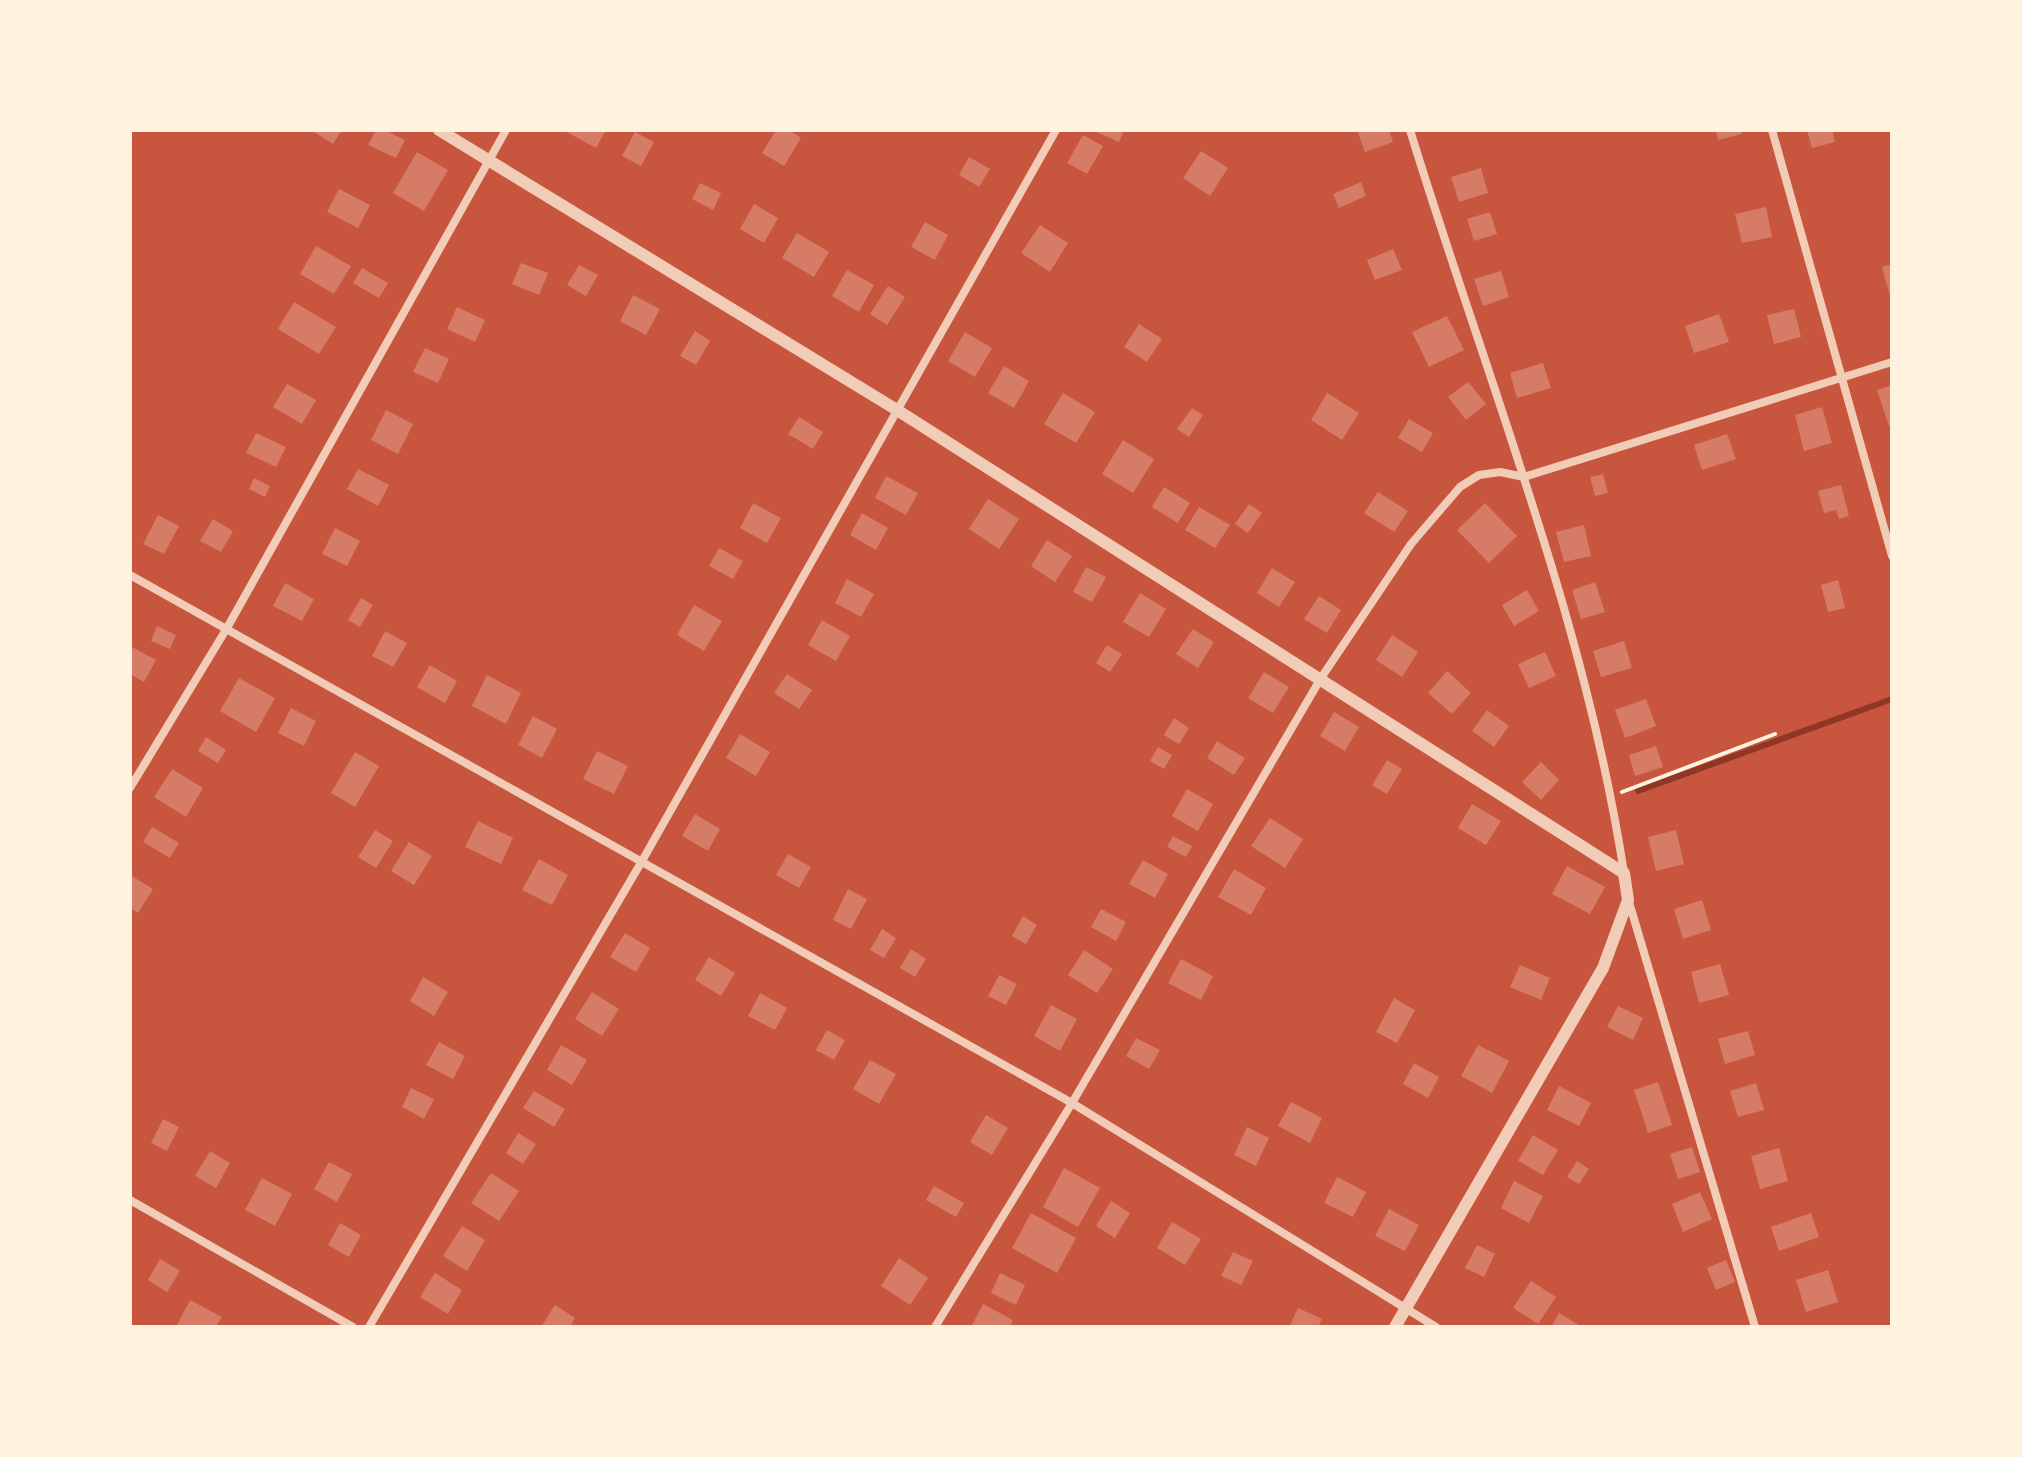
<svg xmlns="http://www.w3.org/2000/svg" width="2022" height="1457" viewBox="0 0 2022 1457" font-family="Overpass,sans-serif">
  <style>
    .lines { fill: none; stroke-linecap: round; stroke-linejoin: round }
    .stream { stroke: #8f3625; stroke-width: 6 }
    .building { fill: #d67c66 }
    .path { stroke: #fff3e0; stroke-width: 4 }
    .minor { stroke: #f1ccb7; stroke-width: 8 }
    .tertiary { stroke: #f1ccb7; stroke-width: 12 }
  </style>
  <rect width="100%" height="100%" fill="#c8553d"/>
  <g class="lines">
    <path class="stream" d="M1638,791L1892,699"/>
  </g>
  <path class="building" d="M311,130H342L333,144Z
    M376,130H384L405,140L396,158L368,145Z
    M563,130H606L596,148Z
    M776,130H789L801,138L784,166L762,153Z
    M1092,130H1124L1119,142Z
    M1357,130H1389L1393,142L1365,152Z
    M1716,130H1741L1742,134L1718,140Z
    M1807,130H1832L1835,142L1812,148Z
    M635,132L654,142L641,166L622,156Z
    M1083,135L1103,146L1087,174L1067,163Z
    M1201,151L1228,168L1210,196L1183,178Z
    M417,152L448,170L424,211L393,193Z
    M969,157L990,169L979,187L959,175Z
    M1481,168L1488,193L1459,202L1451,177Z
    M1361,182L1366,196L1339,208L1333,194Z
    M700,183L721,193L713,210L692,199Z
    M339,189L370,205L358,228L327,212Z
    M754,204L778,218L764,243L740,229Z
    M1766,207L1772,237L1742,243L1735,214Z
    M1490,212L1497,234L1474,241L1467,219Z
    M925,222L948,235L935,260L911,247Z
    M1040,225L1068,243L1050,272L1021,253Z
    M797,233L829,252L814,277L782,258Z
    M316,246L351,266L334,294L300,274Z
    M1393,249L1402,270L1375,280L1367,260Z
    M521,263L548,273L539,295L512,284Z
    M1892,264V300H1891L1882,267Z
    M579,265L598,275L586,296L567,285Z
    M362,268L388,283L379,298L353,283Z
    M847,270L874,285L859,312L832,296Z
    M1501,271L1509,297L1483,306L1474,279Z
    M888,286L905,297L887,325L870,314Z
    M633,295L660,309L646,335L620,321Z
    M294,302L336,327L319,354L278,329Z
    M457,307L485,320L475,342L447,329Z
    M1794,309L1801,337L1774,344L1767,315Z
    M1719,314L1729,342L1694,353L1685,326Z
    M1447,316L1464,350L1429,367L1412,332Z
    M1139,324L1162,339L1147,362L1124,347Z
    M695,331L710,341L696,365L680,356Z
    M965,332L992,348L975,377L948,361Z
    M425,348L449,359L438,383L413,372Z
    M1543,363L1551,388L1517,398L1510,373Z
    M1004,366L1029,381L1014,408L988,393Z
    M1468,382L1486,404L1466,420L1448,397Z
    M287,384L316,400L302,424L273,407Z
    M1892,385V424L1889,426L1877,390Z
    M1063,393L1095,412L1076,443L1044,424Z
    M1327,393L1359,413L1342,440L1311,420Z
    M1822,407L1832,443L1804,451L1795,415Z
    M1192,408L1203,415L1189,437L1177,429Z
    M386,410L413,424L398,454L371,440Z
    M799,417L823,432L813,449L788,434Z
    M1409,419L1433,433L1422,452L1398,438Z
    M256,433L286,447L276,467L246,453Z
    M1727,434L1736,459L1702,470L1694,445Z
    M1123,440L1154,459L1133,493L1102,474Z
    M358,469L389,485L378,506L347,489Z
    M1603,474L1608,493L1595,496L1590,477Z
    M886,476L918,493L906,515L875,498Z
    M254,478L270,486L265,497L249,489Z
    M1841,485L1849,516L1839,519L1836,510L1824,513L1818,491Z
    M1164,487L1190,503L1178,523L1152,507Z
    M1378,492L1408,511L1394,532L1364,513Z
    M988,499L1019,519L999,549L969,529Z
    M753,503L781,518L767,543L740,528Z
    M1485,503L1517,536L1489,563L1457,530Z
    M1249,504L1262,513L1248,533L1235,524Z
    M1199,507L1230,525L1215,548L1185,530Z
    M862,513L888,528L876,550L850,535Z
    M158,515L179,526L164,554L143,544Z
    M213,519L233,531L221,552L200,541Z
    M1584,525L1591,556L1564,562L1556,532Z
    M335,528L360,541L347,566L322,554Z
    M1047,540L1072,556L1055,582L1031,566Z
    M719,548L743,561L733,579L709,566Z
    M1086,567L1106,577L1092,602L1073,592Z
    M1272,568L1295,582L1279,607L1257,593Z
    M847,579L874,594L861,617L835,603Z
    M1838,580L1845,608L1828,612L1821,585Z
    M1595,582L1605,612L1581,619L1572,590Z
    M285,583L314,599L302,621L273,606Z
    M1527,590L1539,611L1514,626L1502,605Z
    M1140,593L1166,609L1149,637L1123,622Z
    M1319,596L1341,610L1327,633L1304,619Z
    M361,598L373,605L360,627L348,620Z
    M694,605L722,621L704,651L677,635Z
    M822,620L850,636L836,661L808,645Z
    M157,626L176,635L170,649L151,641Z
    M1193,629L1214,642L1198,668L1176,654Z
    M385,631L407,643L393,667L372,656Z
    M1392,635L1418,652L1402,677L1376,660Z
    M1624,641L1632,668L1601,677L1593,651Z
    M1107,645L1122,654L1110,672L1096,663Z
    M130,646L156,660L144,682L130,674Z
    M1545,652L1556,676L1529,688L1518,664Z
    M430,665L457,681L445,703L417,687Z
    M1447,671L1471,693L1452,714L1428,693Z
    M1264,672L1289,687L1273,713L1248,698Z
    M787,674L812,690L799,709L774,693Z
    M487,675L521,693L506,724L472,706Z
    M239,678L275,698L256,732L220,711Z
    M1646,699L1656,726L1625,738L1615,710Z
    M291,708L316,721L304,746L278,733Z
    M1487,710L1509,726L1494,747L1472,731Z
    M1334,712L1359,727L1345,751L1320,736Z
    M533,716L557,729L542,758L518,745Z
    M1174,718L1189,728L1179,744L1164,735Z
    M740,734L770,752L756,776L726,758Z
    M206,737L226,750L218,763L198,751Z
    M1217,741L1245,758L1234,775L1207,758Z
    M1656,746L1663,767L1635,776L1629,755Z
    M1158,747L1172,755L1164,769L1150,761Z
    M597,751L628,766L614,794L583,779Z
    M355,752L379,766L355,807L331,793Z
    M1387,760L1402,769L1387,794L1372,785Z
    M1541,762L1559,780L1541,800L1522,782Z
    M172,769L203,788L186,817L154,797Z
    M1187,789L1213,804L1198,831L1172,816Z
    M1472,804L1501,821L1486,845L1458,828Z
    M695,814L720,829L708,851L682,836Z
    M1270,818L1303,839L1285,868L1251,846Z
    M478,821L513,838L501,864L465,847Z
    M152,827L179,843L170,858L143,842Z
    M375,830L393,841L376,868L358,857Z
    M1676,830L1684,864L1656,871L1648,837Z
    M1173,836L1192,846L1186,857L1167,847Z
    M409,842L432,856L414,885L391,871Z
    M788,854L811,867L799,888L776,875Z
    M539,859L568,875L552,905L522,890Z
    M1143,860L1168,874L1155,898L1129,884Z
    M1567,866L1605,887L1590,914L1552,894Z
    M1234,869L1266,888L1251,915L1218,897Z
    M130,875L153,889L138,913L130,908Z
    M848,889L867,899L851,929L833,920Z
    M1702,900L1711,930L1683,939L1674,909Z
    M1101,909L1126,922L1116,941L1091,927Z
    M1023,916L1037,925L1026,944L1012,936Z
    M882,929L896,938L884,958L870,950Z
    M625,933L650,948L636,972L610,957Z
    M911,949L926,959L915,977L900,968Z
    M1084,950L1113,969L1097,993L1068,975Z
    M709,957L735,973L721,996L695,980Z
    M1181,959L1213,976L1201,1000L1168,983Z
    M1720,964L1729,995L1699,1003L1691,972Z
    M1520,965L1550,978L1541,1000L1510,987Z
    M999,975L1017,984L1006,1005L988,996Z
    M423,977L448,992L434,1016L410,1001Z
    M592,992L619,1009L602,1036L575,1019Z
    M760,993L787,1008L775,1030L748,1016Z
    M1394,998L1415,1010L1397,1043L1376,1032Z
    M1051,1005L1077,1019L1060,1051L1034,1036Z
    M1618,1006L1643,1018L1633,1040L1607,1027Z
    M827,1030L845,1040L834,1060L816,1050Z
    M1748,1031L1755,1055L1725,1064L1718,1039Z
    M1136,1038L1160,1050L1149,1069L1126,1056Z
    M439,1042L465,1056L453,1079L426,1065Z
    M561,1045L587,1060L572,1085L547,1070Z
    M1478,1045L1509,1061L1492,1093L1461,1076Z
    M870,1060L896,1074L879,1104L853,1089Z
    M1414,1063L1439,1077L1428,1098L1403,1084Z
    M1658,1082L1672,1125L1648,1133L1634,1090Z
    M1756,1083L1764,1110L1738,1117L1730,1091Z
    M1559,1086L1591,1103L1579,1126L1547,1110Z
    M411,1088L434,1099L424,1119L402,1107Z
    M534,1091L565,1109L554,1127L523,1108Z
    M1291,1102L1322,1118L1310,1143L1278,1126Z
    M986,1115L1008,1128L992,1155L970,1142Z
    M163,1119L179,1127L167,1151L151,1143Z
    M1247,1127L1269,1138L1256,1166L1234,1155Z
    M518,1133L536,1144L523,1164L506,1153Z
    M1533,1135L1558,1150L1543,1175L1518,1161Z
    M1692,1147L1700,1172L1678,1179L1670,1154Z
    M1779,1148L1788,1181L1760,1189L1751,1156Z
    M210,1151L230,1163L216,1188L195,1176Z
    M1577,1161L1589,1169L1579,1184L1567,1177Z
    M329,1162L352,1174L337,1202L314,1189Z
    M1064,1168L1100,1188L1078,1227L1043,1207Z
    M491,1173L519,1191L499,1221L471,1203Z
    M1337,1177L1366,1192L1353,1217L1324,1203Z
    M262,1178L292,1194L275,1226L245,1210Z
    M1514,1181L1543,1196L1529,1223L1501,1208Z
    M934,1186L964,1203L956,1217L926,1200Z
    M1700,1192L1712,1219L1683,1232L1672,1204Z
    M1111,1201L1130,1213L1115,1238L1096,1226Z
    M1389,1209L1419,1225L1405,1251L1375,1236Z
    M1031,1213L1076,1238L1057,1273L1012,1248Z
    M1811,1213L1819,1237L1779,1251L1771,1227Z
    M1172,1222L1201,1239L1185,1265L1157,1248Z
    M340,1223L361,1235L349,1257L328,1245Z
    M462,1226L485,1240L467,1271L443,1256Z
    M1477,1245L1495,1254L1484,1277L1465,1268Z
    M1233,1252L1253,1261L1241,1285L1221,1276Z
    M899,1258L928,1278L910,1305L881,1286Z
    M160,1259L180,1271L167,1292L148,1280Z
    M1726,1260L1735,1282L1716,1290L1707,1268Z
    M1828,1270L1838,1302L1806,1312L1796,1280Z
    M435,1273L462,1290L448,1314L420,1297Z
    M1000,1273L1025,1285L1016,1305L991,1293Z
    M1531,1281L1556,1297L1538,1324L1513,1308Z
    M190,1300L222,1317L216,1327H176Z
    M983,1304L1013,1320L1010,1327H971Z
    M555,1305L575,1318L570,1327H541Z
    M1298,1308L1322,1319L1318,1327L1290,1325Z
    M1559,1313L1582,1327H1551Z"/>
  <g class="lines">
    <path class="path" d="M1622,792L1775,734"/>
    <path class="minor" d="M1410,130C1485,375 1585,619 1624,873
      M1772,130L1892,556
      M130,575L1072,1103L1436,1327
      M130,788L227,628L506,130
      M1629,902L1755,1327
      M130,1200L353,1327
      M369,1327L642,861L1056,130
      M935,1327L1072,1103L1321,678L1411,544L1460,487L1479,475L1500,472L1524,477L1892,362"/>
    <path class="tertiary" d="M439,130L897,410L1624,873L1628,900L1603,968L1395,1327"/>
  </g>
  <rect width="2022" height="1457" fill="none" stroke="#fff3e0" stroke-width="264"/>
</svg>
